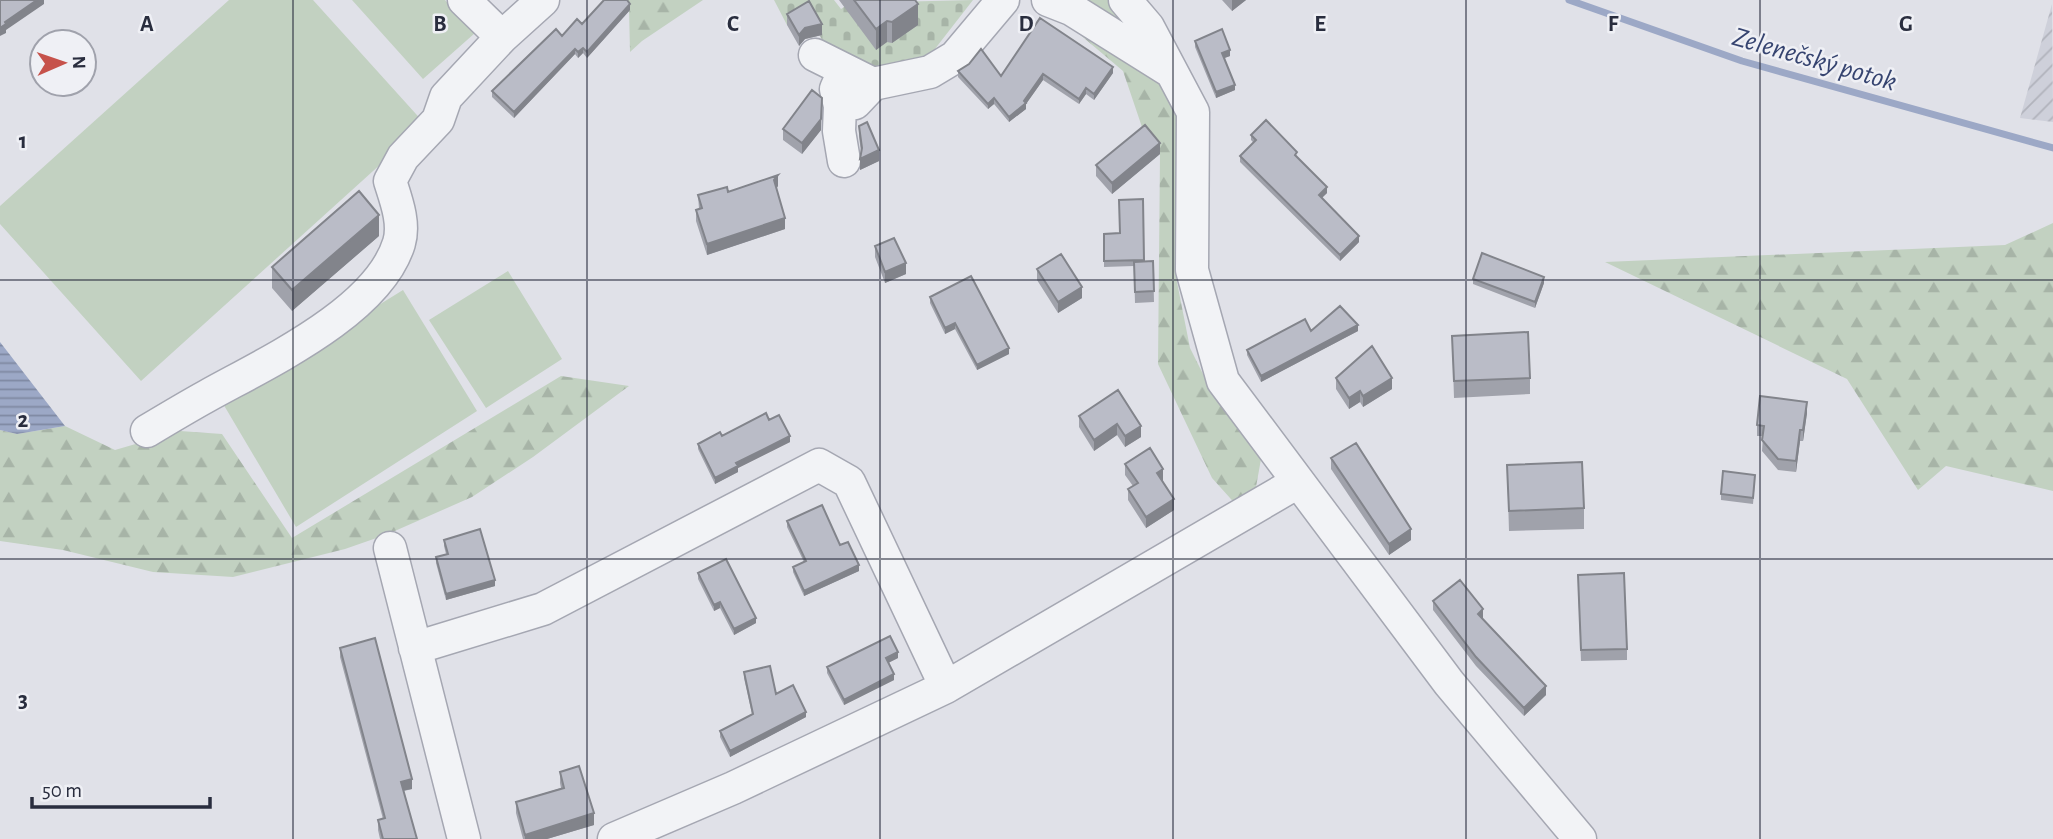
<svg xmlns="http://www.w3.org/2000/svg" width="2053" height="839" viewBox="0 0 2053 839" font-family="'Alegreya Sans',sans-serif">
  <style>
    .industrial { fill: url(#industrial-furrows) }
    .grass { fill: #c2d1c1 }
    .forest { fill: url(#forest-firs) }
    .cemetery { fill: url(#cemetery-stones) }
    .water { fill: url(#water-rules) }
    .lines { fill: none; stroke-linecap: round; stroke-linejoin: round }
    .stream { stroke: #9ca8c6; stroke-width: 7 }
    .minor-casing { stroke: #a5a7b2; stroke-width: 35 }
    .minor { stroke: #f2f3f6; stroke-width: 32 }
    .wall { fill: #a0a2ab }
    .shaded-wall { fill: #82848b }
    .building { fill: #babcc7; stroke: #82848b; stroke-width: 2 }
    .grid { fill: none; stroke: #292d3e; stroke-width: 2; stroke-opacity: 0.55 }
    .labels { text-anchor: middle; stroke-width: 5; stroke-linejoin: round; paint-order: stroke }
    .water-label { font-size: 28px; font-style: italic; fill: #364470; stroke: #eff0f5 }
    .grid-label { font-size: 23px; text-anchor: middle; font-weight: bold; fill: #292d3e; stroke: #eff0f5; stroke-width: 5; stroke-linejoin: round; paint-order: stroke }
  </style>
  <defs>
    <pattern id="industrial-furrows" width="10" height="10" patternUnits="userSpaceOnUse" patternTransform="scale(1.75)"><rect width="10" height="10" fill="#ced0da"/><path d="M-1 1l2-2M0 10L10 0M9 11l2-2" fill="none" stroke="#b1b3bc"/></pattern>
    <pattern id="forest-firs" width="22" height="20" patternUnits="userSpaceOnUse" patternTransform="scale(1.75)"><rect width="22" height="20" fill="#c2d1c1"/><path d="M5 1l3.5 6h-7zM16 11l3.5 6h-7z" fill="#a7b4a7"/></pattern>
    <pattern id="cemetery-stones" width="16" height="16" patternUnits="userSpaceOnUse" patternTransform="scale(1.75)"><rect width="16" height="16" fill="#c2d1c1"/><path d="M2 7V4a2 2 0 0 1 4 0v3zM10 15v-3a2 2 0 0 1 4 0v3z" fill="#a7b4a7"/></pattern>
    <pattern id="water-rules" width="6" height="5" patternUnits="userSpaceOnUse" patternTransform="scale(1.75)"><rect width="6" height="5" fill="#9ca8c6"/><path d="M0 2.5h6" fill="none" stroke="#7f89a2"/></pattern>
  </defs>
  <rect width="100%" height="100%" fill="#e0e1e8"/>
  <path class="industrial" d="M2052,4L2053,122L2020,118Z"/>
  <path class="grass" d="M229,0H313L425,124L141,381L0,224V206Z
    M352,0H445L475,33L423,79Z
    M508,271L562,359L486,408L429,320Z
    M403,290L477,411L296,527L222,402Z"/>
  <path class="forest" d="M624,0H703L642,41L630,52L629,8Z
    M1039,0H1113L1143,37L1176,112L1181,159L1175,272L1190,348L1208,384L1263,448L1256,487L1239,508L1212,478L1158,364L1160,154L1145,136L1123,71Z
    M2053,223V491L1946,466L1918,490L1847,379L1605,262L2005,245Z
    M561,376L629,386L533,457L472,497L388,534L345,549L233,577L153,572L63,550L0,541V430L17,434L65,426L115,450L180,431L222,434L292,538Z"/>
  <path class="cemetery" d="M774,0H834L841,9L850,3L973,0L924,63L872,69L827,49L820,36L821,34L787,25Z"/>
  <path class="water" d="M0,342L65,426L17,434L0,430Z"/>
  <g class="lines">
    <path class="stream" d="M1569,0L1742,61L2053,148"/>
    <g class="minor-casing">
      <path id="minor" d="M464,0L502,37L543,0
        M1048,0L1071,9L1170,71
        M1125,0L1148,27L1193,112L1192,270L1223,381L1449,683L1580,839
        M815,55L873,84L930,72L955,57L1003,0
        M844,71L836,89L840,106L855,103L873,84
        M840,106L839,131L844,161
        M147,431C167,419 187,407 207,396C266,363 378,312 399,243C405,223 396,200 390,181L403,157L438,120L446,97L502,37
        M390,548L464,839
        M415,648L543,609L819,465L849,482L946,687
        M614,839L733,788L946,687L1298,482"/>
    </g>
    <use href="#minor" class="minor"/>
  </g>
  <path class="wall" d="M839,0H915L918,25L892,43L887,42L876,50Z
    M1222,0H1246L1232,11Z
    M630,10L587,58L583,53L578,58L575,54L514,118L492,97V91L582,24Z
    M787,14L822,35L805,39L799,46L787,25Z
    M1195,41L1230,56L1224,58L1235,90L1216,98L1195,47Z
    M958,71L1001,76L1113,73L1094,100L1086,94L1079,104L1043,80L1026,104V109L1009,122L994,104L988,109L958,77Z
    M859,126L879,161L860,170L861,152L859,137Z
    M783,129L821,130L802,154L783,140Z
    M1251,135L1297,157L1327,193L1321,198L1359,242L1340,261L1240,162V156L1254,143L1251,140Z
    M1160,154L1112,194L1096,176V165Z
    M778,186L776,188L785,229L707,255L696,221V210L699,209L698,195Z
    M1143,199L1144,261H1153L1154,302L1135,303L1134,266L1104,267V234L1119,233Z
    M379,236L292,311L272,288V267Z
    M875,246L906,274L885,283L875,257Z
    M1037,269L1082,298L1058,313L1037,280Z
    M1473,279L1544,283L1535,308L1473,284Z
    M930,297L1009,354L977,370L955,329L945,334L930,303Z
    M1311,331H1358L1261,382L1247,355V350Z
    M1452,336L1530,378V394L1454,398Z
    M1336,378L1392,389L1363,407L1360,402L1349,409L1336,389Z
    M1807,413L1803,441H1800L1796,472L1778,470L1762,451L1763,436H1757V425Z
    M1079,416L1141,426V437L1125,447L1117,435L1094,451L1079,427Z
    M769,420L790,442L738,468V472L715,484L698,449V444Z
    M1331,458L1411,540L1389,555L1331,469Z
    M1125,464L1163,480L1162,481L1174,510L1146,528L1128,500V489L1133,486L1125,475Z
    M1507,465L1584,508V529L1509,531Z
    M1755,481L1753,504L1721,500V494Z
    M787,521L840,545L859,571L804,596L793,572V567L804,562L787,527Z
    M444,540L495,586L446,600L436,563V557L446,554L444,546Z
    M698,573L756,623L734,635L720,608L714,611L698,579Z
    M1578,586L1627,649V660L1581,661Z
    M1433,601L1483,618L1482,619L1546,695L1524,716L1476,666L1433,610Z
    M340,648L412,789L404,791L417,839H380L378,830V820L383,819L340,657Z
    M898,658L888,663L894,680L844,705L827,673V667Z
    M744,672L806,717L730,757L720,737V731L752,714L744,678Z
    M560,772L594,825L547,839H523L516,813V802L561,788L560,783Z"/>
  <path class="shaded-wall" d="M37,0H44V4L6,30V33L0,36V28L5,22Z
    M1232,0H1246L1232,11Z
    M630,4V10L587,58V52Z
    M918,4V25L892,43V22Z
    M887,21V42L876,50V29Z
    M822,24V35L805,39L799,46V35L805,28Z
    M583,48V53L578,58V52Z
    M575,49V54L514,118V112Z
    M1230,50V56L1222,59V53Z
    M1113,67V73L1094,100V94Z
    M1043,74V80L1026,104V109L1009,122V117L1024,101Z
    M1235,85V90L1216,98V92Z
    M1086,88V94L1079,104V99Z
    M822,98L821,130L802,154V143Z
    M994,98V104L988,109V104Z
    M1160,143V154L1112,194V183Z
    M879,150V161L860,170V159Z
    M778,175V186L774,192V180Z
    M1327,187V193L1319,201V195Z
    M379,215V236L292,311V290Z
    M785,218V229L707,255V244Z
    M1359,236V242L1340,261V255Z
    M906,263V274L885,283V272Z
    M1544,277V283L1535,308V302Z
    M1082,287V298L1058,313V302Z
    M955,323V329L945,334V328Z
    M1358,325V331L1261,382V376Z
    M1009,348V354L977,370V365Z
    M1392,378V389L1363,407V396Z
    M1360,391V402L1349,409V398Z
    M1807,402V413L1803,441V430Z
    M1117,424V435L1094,451V440Z
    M1141,426V437L1125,447V436Z
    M1800,430V441L1796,472V461Z
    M790,436V442L738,468V472L715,484V478L736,463Z
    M1163,469V480L1157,484V473Z
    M1174,499V510L1146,528V517Z
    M1411,529V540L1389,555V544Z
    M859,565V571L804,596V591Z
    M495,580V586L446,600V594Z
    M720,602V608L714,611V605Z
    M1483,609V618L1478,623V614Z
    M756,618V623L734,635V629Z
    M898,652V658L886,664V658Z
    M894,674V680L844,705V700Z
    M1546,686V695L1524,716V708Z
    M806,712V717L730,757V751Z
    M412,779V789L401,791V782Z
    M594,813V825L547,839H525V835Z"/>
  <path class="building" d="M0,0H37L5,22L6,24L0,28Z
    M604,0H627L630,4L587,52L583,48L578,52L575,49L514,112L492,91L556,29L562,36L577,19L582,24Z
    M854,0H915L918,4L892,22L887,21L876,29Z
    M809,1L822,24L805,28L799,35L787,14Z
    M1040,18L1113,67L1094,94L1086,88L1079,99L1043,74L1024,101L1026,103L1009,117L994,98L988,104L958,71L969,64L981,49L1001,76Z
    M1222,29L1230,50L1222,53L1235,85L1216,92L1195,41Z
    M812,90L822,98L821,119L802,143L783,129Z
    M1266,120L1297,152L1295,155L1327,187L1319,195L1359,236L1340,255L1240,156L1256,140L1251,135Z
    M867,122L879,150L860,159L862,148L859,126Z
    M1145,125L1160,143L1112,183L1096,165Z
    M778,175L774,180L785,218L707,244L696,210L702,208L698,195L727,187L728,192Z
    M359,191L379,215L292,290L272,267Z
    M1143,199L1144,260L1104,261V234L1120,233L1119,200Z
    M894,238L906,263L885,272L875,246Z
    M1482,253L1544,277L1535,302L1473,279Z
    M1061,254L1082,287L1058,302L1037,269Z
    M1153,261L1154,291L1135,292L1134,262Z
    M971,276L1009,348L977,365L955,323L945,328L930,297Z
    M1340,306L1358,325L1261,376L1247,350L1305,319L1311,331Z
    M1528,332L1530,378L1454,381L1452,336Z
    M1372,346L1392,378L1363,396L1360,391L1349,398L1336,378Z
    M1118,390L1141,426L1125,436L1117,424L1094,440L1079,416Z
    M1760,396L1807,402L1803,430H1800L1796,461L1778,459L1762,440L1764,426L1757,425Z
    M766,413L769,420L779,415L790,436L736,463L738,466L715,478L698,444L720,432L722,436Z
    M1356,443L1411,529L1389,544L1331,458Z
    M1150,448L1163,469L1157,473L1174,499L1146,517L1128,489L1138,483L1125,464Z
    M1582,462L1584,508L1509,511L1507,465Z
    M1723,471L1755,475L1753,498L1721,494Z
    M822,505L840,545L848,542L859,565L804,591L793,567L806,561L787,521Z
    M480,529L495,580L446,594L436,557L448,554L444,540Z
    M726,559L756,618L734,629L720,602L714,605L698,573Z
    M1624,573L1627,649L1581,650L1578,575Z
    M1460,580L1483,609L1478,614L1546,686L1524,708L1476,657L1433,601Z
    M890,636L898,652L886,658L894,674L844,700L827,667Z
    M375,638L412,779L401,782L417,839H383L378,820L385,818L340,648Z
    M770,666L776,694L793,685L806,712L730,751L720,731L753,714L744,672Z
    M579,766L594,813L525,835L516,802L564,788L560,772Z"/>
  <path class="grid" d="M293,0V839M587,0V839M880,0V839M1173,0V839M1466,0V839M1760,0V839M0,280H2053M0,559H2053"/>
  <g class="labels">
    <g class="water-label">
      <text transform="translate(1815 58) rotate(16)" y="10">Zelenečský potok</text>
    </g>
  </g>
  <g class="grid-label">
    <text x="147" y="31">A</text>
    <text x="440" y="31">B</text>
    <text x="733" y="31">C</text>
    <text x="1026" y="31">D</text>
    <text x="1320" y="31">E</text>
    <text x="1613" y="31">F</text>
    <text x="1906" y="31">G</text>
    <text x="23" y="148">1</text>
    <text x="23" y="427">2</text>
    <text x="23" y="707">3</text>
  </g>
  <g transform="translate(63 63) rotate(88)"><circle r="33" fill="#eff0f5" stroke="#a0a2ac" stroke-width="2"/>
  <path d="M0-5L12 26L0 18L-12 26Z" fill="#c6524b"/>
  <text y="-10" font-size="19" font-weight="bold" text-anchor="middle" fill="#292d3e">N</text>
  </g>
  <path d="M32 797v10h178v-10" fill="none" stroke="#292d3e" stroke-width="3.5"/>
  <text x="42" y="797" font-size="21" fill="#292d3e" stroke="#eff0f5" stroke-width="5" paint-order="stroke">50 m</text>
</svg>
